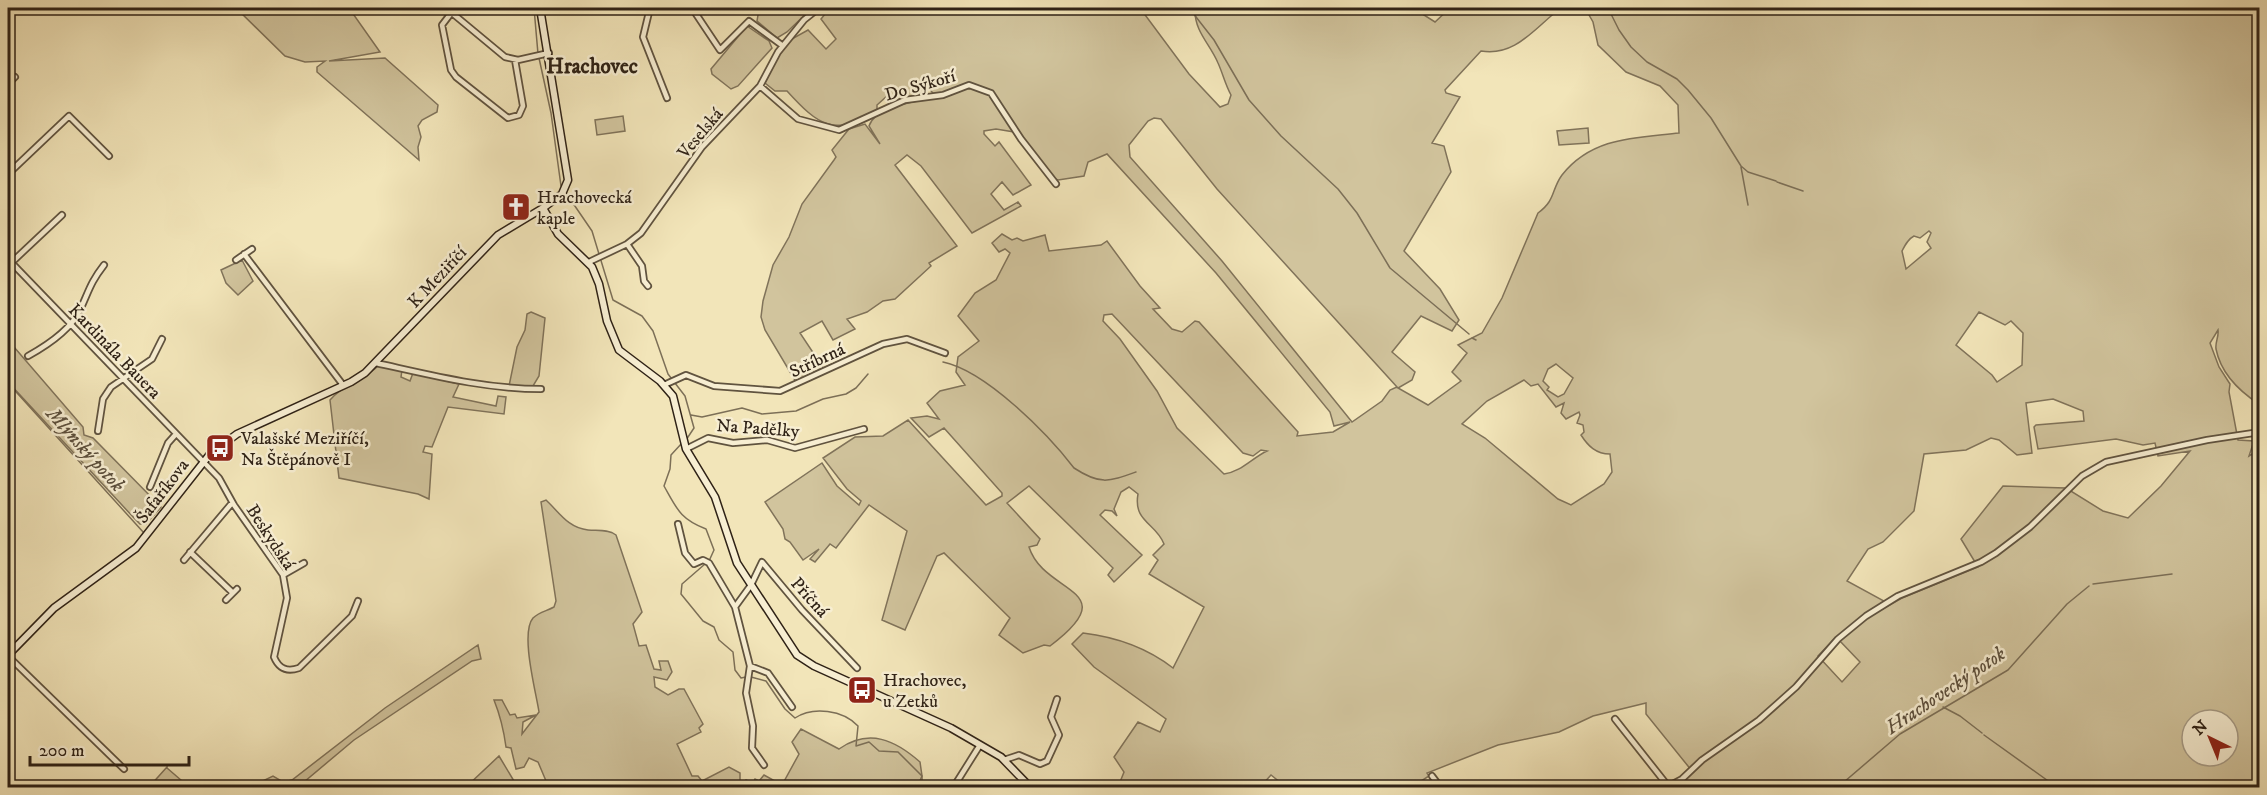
<svg xmlns="http://www.w3.org/2000/svg" width="2267" height="795" viewBox="0 0 2267 795" font-family="'IM FELL DW Pica',serif">
  <style>
    .green { fill: #d1c49d; stroke: #80735a; stroke-width: 1.5; fill-rule: evenodd }
    .lines { fill: none; stroke-linecap: round; stroke-linejoin: round }
    .stream { stroke: #7c6f57; stroke-width: 1.5 }
    .street-casing { stroke: #60533f; stroke-width: 8 }
    .secondary-casing { stroke: #2f2216; stroke-width: 9 }
    .street { stroke: #f7eed2; stroke-width: 4.5 }
    .secondary { stroke: #f7eed2; stroke-width: 6 }
    .labels { text-anchor: middle; stroke-width: 5; stroke-linejoin: round; paint-order: stroke }
    .street-label { font-size: 18px; fill: #2f2216; stroke: #f7eed2 }
    .poi-label { font-size: 18px; fill: #2f2216; stroke: #f7eed2; text-anchor: start }
    .water-label { font-size: 20px; font-style: italic; fill: #5c4f3c; stroke: #f7eed2 }
    .quarter-label { font-size: 21px; font-weight: bold; fill: #2f2216; stroke: #f7eed2 }
  </style>
  <rect width="100%" height="100%" fill="#f2e5b9"/>
  <filter id="stains"><feTurbulence type="fractalNoise" baseFrequency=".00333" numOctaves="4"/><feColorMatrix values="0 0 0 0 .2 0 0 0 0 .09 0 0 0 0 .02 0 0 0 .5 -.17"/></filter>
  <radialGradient id="worn" r=".72"><stop offset=".6" stop-color="#630" stop-opacity="0"/><stop offset="1" stop-color="#630" stop-opacity=".3"/></radialGradient>
  <path class="green" d="M236,8H349L380,52L329,61L385,58L438,105L437,112L422,120L418,126L421,137L418,147L419,160L317,72V67L325,61L305,62L285,56Z
    M751,8H812L787,32L777,38L757,21L758,15Z
    M830,8H1140L1189,74L1220,107L1228,104L1231,95C1225,84 1223,74 1218,63C1210,44 1195,32 1195,11L1207,8H1413L1435,22L1450,8H1561C1535,27 1516,57 1481,51L1445,90L1446,93L1460,97L1432,143L1444,146L1451,172L1404,251L1440,289L1459,320L1452,331L1421,316L1392,352L1415,372L1412,380L1398,388L1428,405L1461,381L1452,372L1467,353L1458,345L1482,333L1502,298L1538,213C1556,200 1551,190 1562,175C1592,137 1635,138 1679,133L1678,105L1660,86L1626,72L1598,45L1593,22L1585,8H2259V404C2239,391 2221,374 2216,349C2215,342 2219,337 2218,330L2210,343L2219,367L2230,384L2229,392L2238,440L2254,441L2249,456L2259,450V787H1670L1682,782L1692,771L1646,714V703L1593,716L1559,732L1498,745L1427,773L1429,776L1412,787H1286L1271,775L1260,787H1118L1124,772L1114,757L1138,722L1160,732L1166,719L1094,667L1072,644L1083,633C1116,637 1146,647 1173,668L1204,607L1149,574L1158,560L1153,555L1164,544C1156,523 1133,522 1138,494L1129,487L1121,492L1114,509L1117,516L1112,511L1105,510L1100,515L1142,555L1114,582L1108,575L1113,568L1029,486L1007,503L1040,539L1037,545L1029,547C1044,595 1127,588 1050,646L1044,645L1023,653L999,635L1010,618L944,553L937,556L905,630L882,620L907,531L869,505L836,548L830,544L815,562L810,559L819,549L803,560L790,542L785,539L783,529L765,502L822,463L837,486L859,505L861,501L847,489L823,458L855,437L883,436L908,420L986,505L1002,496V493L944,428L929,437L911,418L927,416L939,419L927,403L940,391L965,385L956,372L958,357L979,341L958,316L975,293L996,280L1010,253L1005,249L999,252L992,243L1002,234L1012,240L1017,238L1023,241L1045,235L1049,251L1101,245L1107,241L1140,286L1160,308L1153,309L1172,329L1182,332L1195,321L1199,322L1298,432L1297,436L1333,432L1350,422L1334,426L1330,412L1216,273L1107,154L1088,162L1084,176L1058,180L1052,178L1014,132L996,129L984,131V134L995,146L999,142L1031,185L1013,195L1002,182L991,194L1004,210L1018,202L1021,206L972,233L921,166L907,155L895,165L957,246L929,263L931,266L895,299L883,301L867,312L847,319L855,329L833,340L822,321L800,333L824,369L796,382L765,330L761,317L763,301L773,265L789,237L802,204L834,160L836,157L832,150L849,129L865,124L880,144L869,126C876,105 917,102 936,97L928,87L924,92L894,101L886,97L877,105V110C835,139 817,124 787,91H775L765,83L777,58L790,40L808,30L826,49L836,39L821,19ZM1154,118L1161,119L1217,189L1397,387L1390,390L1382,401L1352,422L1222,261L1130,157L1129,145L1148,121ZM1929,231L1931,233L1927,242L1931,248L1906,269L1902,251C1905,245 1908,239 1914,236L1920,238ZM1979,312L2005,325L2011,321L2023,333L2022,365L1997,382L1992,375L1956,345ZM1112,314L1243,453L1253,456L1261,450L1267,451C1252,458 1241,472 1224,474L1177,428L1157,391L1120,339L1103,321L1104,315ZM1556,364L1573,378L1564,394L1558,397L1547,390L1549,387L1543,381L1548,369ZM1524,380L1531,386L1538,384L1556,407L1564,403L1561,413L1566,419L1579,412L1580,415L1577,423L1583,425L1584,432L1581,435C1588,446 1596,454 1610,454L1612,472L1604,484L1571,505L1558,499L1485,438L1462,424L1487,401ZM2053,399L2083,411L2084,421L2036,425L2034,427L2038,449L2116,439L2143,445L2155,443L2158,456L2190,451L2161,486L2128,518L2103,511L2066,488L2003,486L1961,539L1978,567L1902,598L1868,617L1839,640L1860,662L1842,682L1818,656L1835,638L1884,601L1847,581L1868,549L1883,542L1914,511L1924,454L1966,450L1991,438L1999,440L2017,455L2032,453L2026,403ZM2192,720H2228V756H2192Z
    M747,26L769,41L772,48L738,86L731,89L712,74L711,69Z
    M623,116L625,131L597,135L595,120Z
    M1588,128L1589,143L1559,145L1557,131Z
    M242,260L253,281L238,295L226,283L221,270Z
    M531,312L545,318L539,376L533,386H509L517,347L525,330L527,314Z
    M8,340L83,427L84,435L93,438L161,507L146,524H140L134,518L8,382Z
    M379,365L402,370L401,377L410,381L413,373L459,384L453,397L496,406L498,396L506,397L504,414L448,407L432,447L425,446L423,452L432,454L429,499L418,494L339,478L330,400C342,385 365,380 379,365Z
    M546,500C559,512 568,528 588,530C597,531 608,529 616,535L642,612L633,624L639,646L646,645L654,669L661,670L659,661H668L672,672L667,680L654,677L655,687L668,695L679,689H684L703,724L699,728L701,732L677,744L692,776H698L702,781L729,767L740,773V781L744,783L746,780L753,783L755,779L759,781L764,775L782,785L799,754L792,742L801,729L839,749C869,728 895,740 920,762L922,776L917,787L549,788L538,762L529,758L524,767L516,769L511,748L506,747C504,732 500,715 494,700H502L510,715L515,714L517,718L536,715L523,722L522,734L539,712C536,692 520,633 533,618C539,612 547,611 554,607L556,601L541,502Z
    M478,645L481,659L472,661L354,740L298,787H250L273,776L283,782L292,780L385,708Z
    M499,756L514,781L510,787H466Z
    M167,767V768L189,787H149Z"/>
  <g class="lines">
    <path class="stream" d="M534,8L538,54
      M1189,8L1214,40L1249,100L1281,136L1338,189L1357,213L1390,268L1469,334
      M1608,8L1619,30L1631,47L1647,62L1677,79L1688,90L1711,118L1741,166L1748,172L1776,181
      M539,58L551,113L561,186
      M1741,167L1748,205
      M1777,182L1803,191
      M566,193L592,231L613,300L642,316L653,331L668,374L685,396L694,428L686,440
      M1472,338L1476,340
      M943,362C986,371 1047,433 1074,468C1100,485 1108,482 1136,472
      M8,383L144,533
      M691,415L702,417L742,408L762,414L796,411L823,399L846,394L856,388L868,374
      M682,443L671,455L670,469L664,486C677,509 680,519 706,529L714,550L709,561
      M705,564L682,584L681,594L703,621L714,627L719,640L733,652L735,670L741,678L746,677
      M2093,584L2172,574
      M751,677L766,681L785,709L795,718C813,706 843,710 858,726L856,746L869,742L879,751L898,752L922,776V782L917,788
      M1943,707L1960,716L1982,733
      M1984,735L2058,788
      M1837,788L1900,734L2008,670L2067,604L2089,586"/>
    <g class="street-casing">
      <path id="street" d="M446,8L505,57L518,60L549,53
        M650,8L643,37L667,98
        M692,8L720,50L749,21L783,46
        M452,12L442,25L451,70L456,77L508,118L519,115L523,106L515,60
        M8,84L15,77
        M760,86L798,119L839,130L905,100L943,95L969,85L991,93L1021,139L1056,184
        M8,174L69,116L109,156
        M627,244L642,266L644,281L648,286
        M244,254L343,385
        M8,259L219,478L234,505L283,575L287,598L274,657C279,669 287,672 299,668L352,616L358,601
        M236,260L252,249
        M589,262L627,244L641,233L702,147L760,86L778,52L804,20L819,8
        M11,263L62,215
        M28,356C46,346 71,329 80,310C89,291 90,283 104,265
        M376,363C431,375 485,389 541,389
        M664,385L686,375L714,386L780,391L883,344L907,339L945,353
        M98,431L103,399L111,387L152,359L162,339
        M686,449L708,438L733,443L767,440L795,448L864,429
        M150,487L168,443L176,434
        M678,524L685,553L694,564L703,560L709,563L735,607
        M190,552L233,593
        M184,560L232,503
        M283,575L304,563
        M226,600L237,589
        M8,656L124,769
        M750,666L768,673L792,707
        M1615,719L1668,786
        M1004,760L1019,755L1040,764L1047,761L1059,735L1051,717L1057,699
        M764,765L752,748L753,726L746,693L750,666L735,607L751,585L762,562L802,610L857,668
        M1432,776L1441,788
        M953,788L980,745
        M1665,788L1682,779L1702,760L1759,720L1796,687L1838,639L1866,616L1898,596L1981,562L1996,553L2030,527L2082,476L2106,462L2207,440L2260,432"/>
    </g>
    <g class="secondary-casing">
      <path id="secondary" d="M540,8L568,180L562,194L543,208L558,234L592,267L599,284L607,321L619,350L660,381L673,396L686,449L715,497L737,563L797,655L814,666L951,728L1001,757L1031,788
        M8,655L54,608L136,548L210,454L237,434L351,382L365,373L498,235L543,208"/>
    </g>
    <use href="#street" class="street"/>
    <use href="#secondary" class="secondary"/>
  </g>
  <defs>
    <g id="church-square" transform="scale(1.5)"><rect x="-9" y="-9" width="18" height="18" rx="4" fill="#8f2418" stroke="#f7eed2"/><path d="M-1.2-6h2.4v3.5h3.3v2.4h-3.3V6h-2.4V-.1h-3.3v-2.4h3.3Z" fill="#fff"/></g>
    <g id="bus-square" transform="scale(1.5)"><rect x="-9" y="-9" width="18" height="18" rx="4" fill="#8f2418" stroke="#f7eed2"/><path d="M-5-6H5V4H4V6H2V4H-2V6H-4V4H-5ZM-3.5-4V0h7V-4ZM-3.5 1.2v1.5H-2V1.2ZM2 1.2v1.5H3.5V1.2Z" fill="#fff"/></g>
  </defs>
  <g fill-rule="evenodd">
    <use href="#church-square" x="516" y="207"/>
    <use href="#bus-square" x="220" y="448"/>
    <use href="#bus-square" x="862" y="690"/>
  </g>
  <g class="labels">
    <g class="street-label">
      <text transform="translate(920 85) rotate(-16)" y="6">Do Sýkoří</text>
      <text transform="translate(700 133) rotate(-50)" y="6">Veselská</text>
      <text transform="translate(437 277) rotate(-47)" y="6">K Meziříčí</text>
      <text transform="translate(115 351) rotate(46)" y="6">Kardinála Bauera</text>
      <text transform="translate(817 360) rotate(-25)" y="6">Stříbrná</text>
      <text transform="translate(758 428) rotate(4)" y="6">Na Padělky</text>
      <text transform="translate(162 491) rotate(-53)" y="6">Šafaříkova</text>
      <text transform="translate(271 537) rotate(57)" y="6">Beskydská</text>
      <text transform="translate(810 597) rotate(48)" y="6">Příčná</text>
    </g>
    <g class="poi-label">
      <text x="537" y="203">Hrachovecká<tspan x="537" dy="21">kaple</tspan></text>
      <text x="241" y="444">Valašské Meziříčí,<tspan x="241" dy="21">Na Štěpánově I</tspan></text>
      <text x="883" y="686">Hrachovec,<tspan x="883" dy="21">u Zetků</tspan></text>
    </g>
    <g class="water-label">
      <text transform="translate(86 449) rotate(48)" y="7">Mlýnský potok</text>
      <text transform="translate(1945 690) rotate(-34)" y="7">Hrachovecký potok</text>
    </g>
    <g class="quarter-label">
      <text x="592" y="73">Hrachovec</text>
    </g>
  </g>
  <rect width="2267" height="795" fill="none" stroke="#f2e5b9" stroke-width="30"/>
  <rect x="9" y="9" width="2249" height="777" fill="none" stroke="#2f2216" stroke-width="3"/>
  <rect x="15" y="15" width="2237" height="765" fill="none" stroke="#2f2216" stroke-width="1.5"/>
  <g transform="translate(2210 738) rotate(317)"><circle r="28" fill="#f7eed2" stroke="#a79c87" stroke-width="1.5"/>
  <path d="M0-4.5L10 22L0 15L-10 22Z" fill="#8f2418"/>
  <text y="-9" font-size="16" font-weight="bold" text-anchor="middle" fill="#2f2216">N</text>
  </g>
  <path d="M30 756v9h159v-9" fill="none" stroke="#2f2216" stroke-width="3"/>
  <text x="39" y="756" font-size="18" fill="#2f2216" stroke="#f7eed2" stroke-width="4.5" paint-order="stroke">200 m</text>
  <rect width="100%" height="100%" filter="url(#stains)"/>
  <rect width="100%" height="100%" fill="url(#worn)"/>
</svg>
